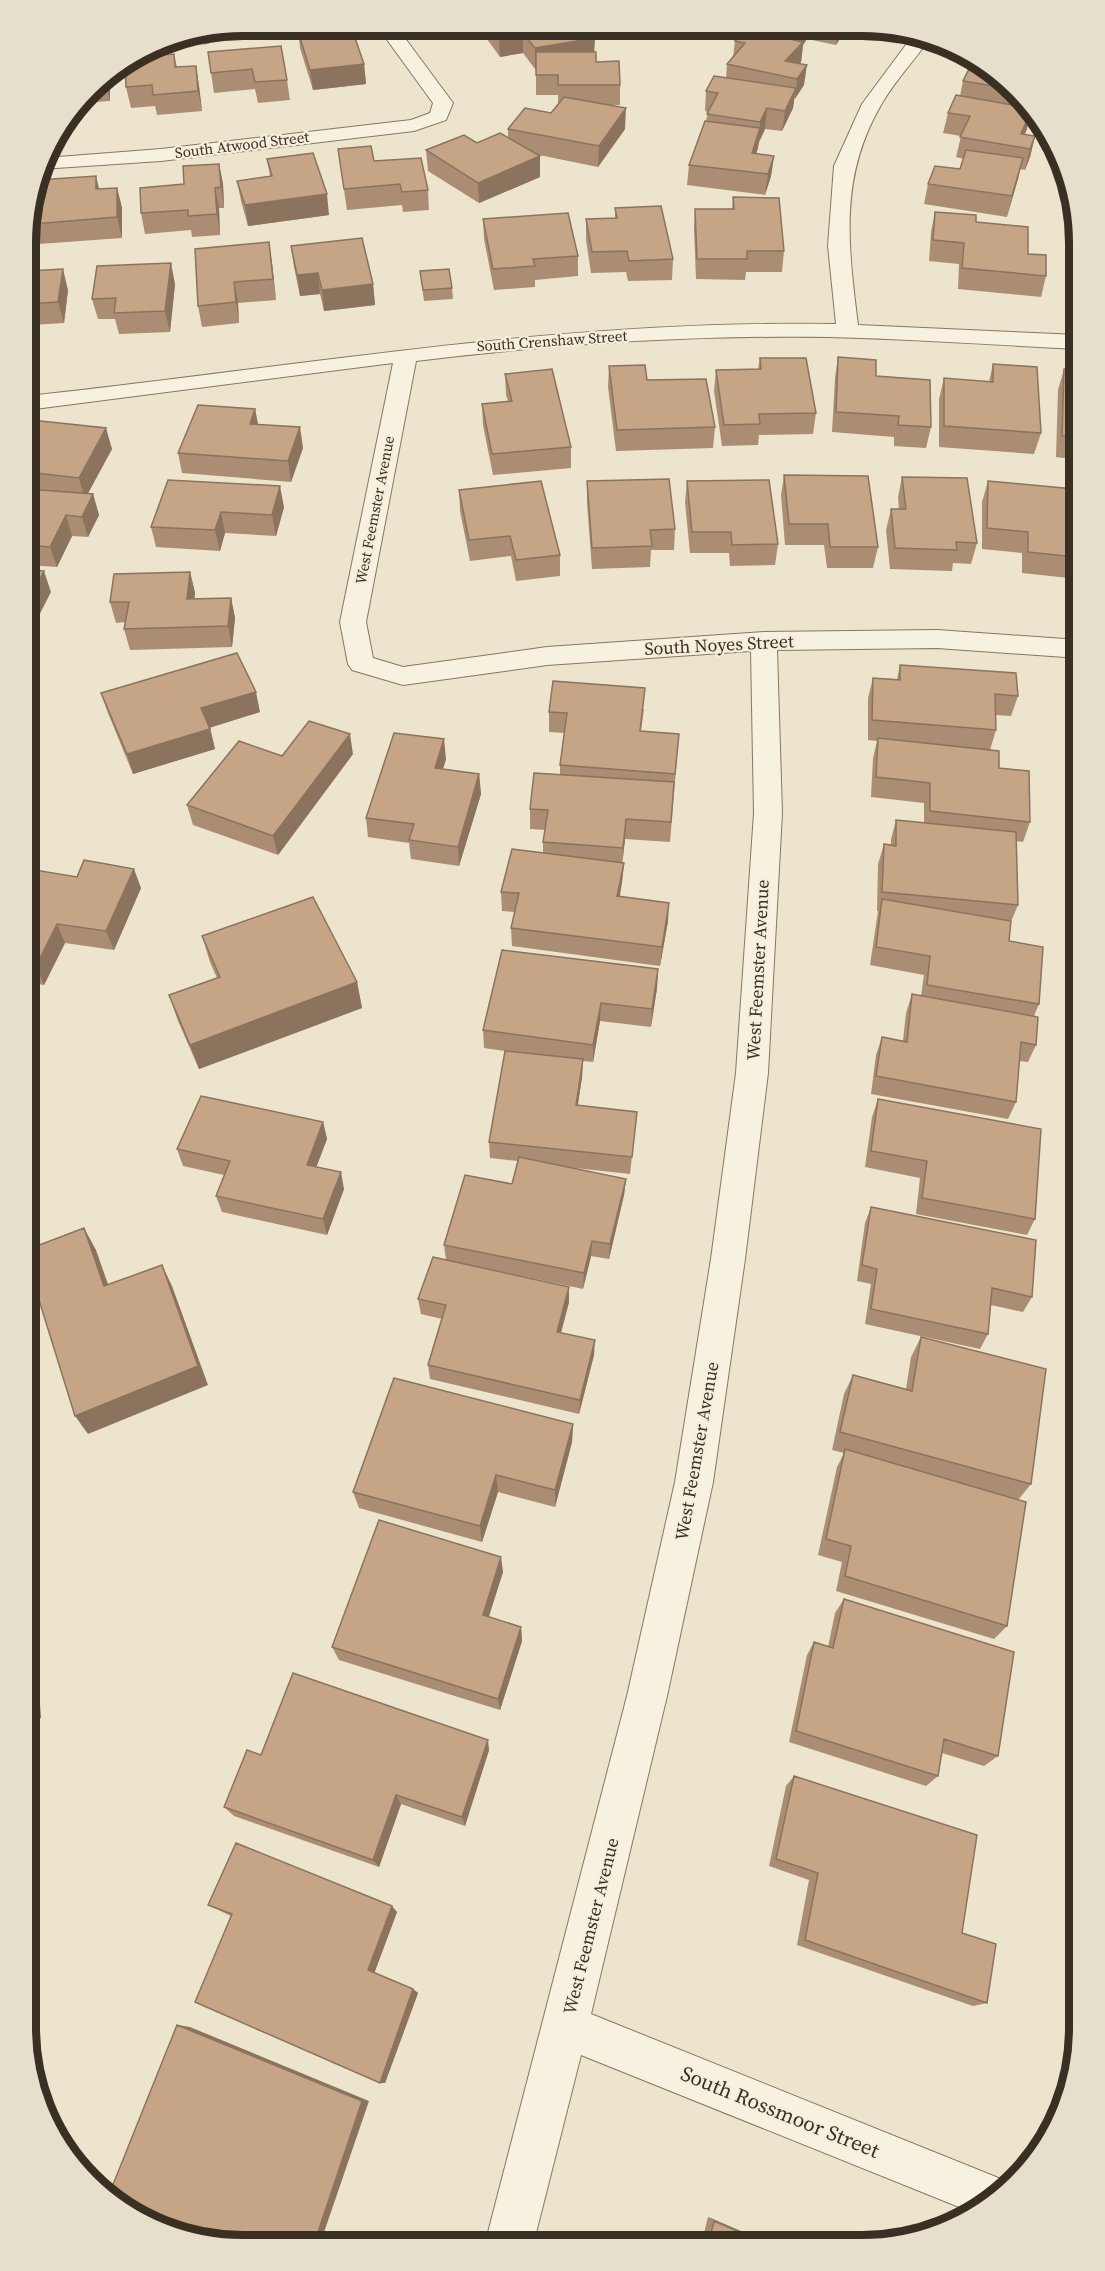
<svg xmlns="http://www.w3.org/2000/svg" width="1105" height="2271" viewBox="0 0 1105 2271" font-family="'Source Serif 4',serif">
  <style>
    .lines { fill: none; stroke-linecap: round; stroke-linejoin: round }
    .minor-casing { stroke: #887761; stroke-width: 2 }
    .minor { fill: #f7f1df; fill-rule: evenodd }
    .wall { fill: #aa8d73 }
    .shaded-wall { fill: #8b735e }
    .building { fill: #c6a486; stroke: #8b735e; stroke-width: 1.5 }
    .labels { text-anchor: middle; stroke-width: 4.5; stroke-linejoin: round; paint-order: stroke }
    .far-street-label { font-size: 15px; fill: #3a2f23; stroke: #f4eedb }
    .street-label { font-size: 18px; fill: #3a2f23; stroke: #f4eedb }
    .near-street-label { font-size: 21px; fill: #3a2f23; stroke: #f4eedb }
    .rim { fill: none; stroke: #3a2f23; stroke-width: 8 }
  </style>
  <rect width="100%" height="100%" fill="#ece4cc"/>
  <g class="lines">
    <g class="minor-casing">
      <path id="minor" d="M377,26H396L450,99L453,103L446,120L414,131L161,161L41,169L45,158L161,149L411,120L430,113L433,103Z
        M914,34L928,41C913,62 894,82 881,105C839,177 848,245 858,325L1079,335V349C996,345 913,339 829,337C691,335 553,344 416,361L366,622L373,658L403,667L547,647L764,632L937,630L1079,640V658L937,648L777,650L782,813L768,1073L745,1259L713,1482L667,1696L591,2014L1011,2183L983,2209L974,2213L581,2055L533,2245L485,2244L627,1696L675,1482L711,1259L736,1073L754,813L751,651L547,665L403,685L352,670L348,664L340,622L393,363L27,410V396C298,367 562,319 836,324L828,246L834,166L862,104Z"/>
    </g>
    <use href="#minor" class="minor"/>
  </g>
  <path class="wall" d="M238,26V37L209,39V44L171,47L169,40Z
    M252,26H351L364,64L366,84L313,90L300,48L298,30L253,33Z
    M487,27L586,28L594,52L596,62L620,85V105H611L625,129L598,167L539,155L540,177L479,203L428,171L426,150L508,137V129L551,113L558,104V95H536V68L535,69L523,53L500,57L487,39Z
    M751,29H846L836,45L807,39L803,45L801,62L800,63L804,85L794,99L793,108L782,131L765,129L759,142L756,154L774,156L771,176L765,195L687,185L689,165L706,121L708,112L705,111L706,91L726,78L727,64L733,57L735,41L751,30Z
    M160,42V46L152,47Z
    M208,52L287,80L290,100L258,103L255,89L214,93Z
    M174,54L177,67L196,66L199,86L202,111L157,115L155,106L131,108L126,87Z
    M108,74L110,82V101L81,103L99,80Z
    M1006,80L1030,116L1025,134L1035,136L1030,157L1025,170L1020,169L1007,217L924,204L928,184L960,169L964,159L956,157L961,136L943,133L948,113L960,96L963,81Z
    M338,149L374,161L428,190L429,210L403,212L402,205L347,210Z
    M267,159L329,215L248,226L241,201L237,181L270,176Z
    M219,164L223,184L224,208H219L220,235L192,237L191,230L145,234L141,213L184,184Z
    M117,188L122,208V238L39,244L33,224L99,189Z
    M733,197L784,251L782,272H746L745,280L696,279L694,229L695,209H732Z
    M615,208L673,259L672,280L628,281L626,272L591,273L586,240V219L615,218Z
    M935,212L976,222L1028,254L1046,276L1041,297L958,289L959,264L929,261L931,232Z
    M483,219L578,256V276L535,280V287L494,290L484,239Z
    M291,246L373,284L375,305L324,311L320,294L300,296L294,267Z
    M195,249L272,263L276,300L238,303L239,323L202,327L198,306Z
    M27,271L68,290L64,323L32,325L29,345H27Z
    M420,271L452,288L453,299L424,301Z
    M175,284L170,332L119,334L115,319H98L92,299Z
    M838,357L876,376L931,427L926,448L894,446V437L832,432L835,378Z
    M760,358L816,413L813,434L759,435L758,445L722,446L714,391L716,370L758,369Z
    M993,364L1041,433L1034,454L939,447V399L944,378L989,382Z
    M609,366L647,380L715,427L713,448L616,451L608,387Z
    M1064,369L1079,371V460L1056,457L1058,390Z
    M505,374L571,447V468L493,475L483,425L482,404L508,401L506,395Z
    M255,409L258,424L303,448L291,482L182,473L178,453Z
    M27,427L112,449L87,494H93L99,515L88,537L72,536L57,567L27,565Z
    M784,475L878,547L873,568H827L824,545H785L781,495Z
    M902,477L977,543L971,564L953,563L952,571L890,569L886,530L891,509H899L898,497Z
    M168,480L284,507L276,536L225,533L220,551L156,547L151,527Z
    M587,481L675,529L674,550H651L650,567L592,569L587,502Z
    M687,481L778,544L775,565L730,566L729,553H690L685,502Z
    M988,481L1076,557L1069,578L1022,573V553L982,549V502Z
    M459,490L560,555V576L516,581L511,556L470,561L460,511Z
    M190,572L195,593L194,599L231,598L235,618L232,647L130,650L124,629L125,622L116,623L110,602Z
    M900,665L1018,696L1011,716L996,715V730L990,750L999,768L1030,822L1023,842L1016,841L1018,905L1010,924L1009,941L1039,1004L1034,1016L1036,1045L1028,1062L1019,1061L1016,1102L1008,1119L871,1094L876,1055L882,1037L903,1041L906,1013L912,994L921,996L924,975L870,965L877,918L878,911H877L878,864L884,844L891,845V839L896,820L924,823V803L871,797L873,758L877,741L868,740V698L873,678L897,679Z
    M101,693L260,712L210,727L215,749L133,774L108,713Z
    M644,709L641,731L679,734L670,842L625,839L622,863H624L622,882L620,896L668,921L660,966L512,946L511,928L515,912L502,911L501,892L543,853V842L545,830L530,829V809L560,775V765L564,733L549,732V712Z
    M353,754L278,855L193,825L187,805L282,756Z
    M446,759L443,769L479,774L481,794L459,866L411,859L409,843L368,837L366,818Z
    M27,873L141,888L114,950L65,943L44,985L27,982Z
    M202,936L357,982L362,1008L199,1069L178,1021L169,995L217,978L210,962Z
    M658,969L657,988L651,1027L600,1021L593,1062L583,1061L582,1077L578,1105L635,1129L630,1174L566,1167L626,1179L624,1195L609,1259L591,1256L583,1289L446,1260L444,1245L512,1184L518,1161L490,1158L489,1142L505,1051L484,1048L483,1030Z
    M878,1099L1035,1219L1027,1235L916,1214L920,1178L865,1167L872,1117Z
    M323,1122L327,1139L316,1167L344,1189L327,1235L222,1212L216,1196L224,1175L183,1166L177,1149Z
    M871,1207L1032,1297L1023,1312L991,1305L988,1334L980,1349L865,1324L871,1284L857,1281L865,1223Z
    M418,1299L569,1302L561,1333L594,1355L579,1414L430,1379L428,1365L442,1319L421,1314Z
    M921,1337L1031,1484L1018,1500L1007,1626L994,1639L836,1591L842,1562L818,1555L837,1467L844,1453L832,1450L844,1394L853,1375L906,1389L911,1357Z
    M573,1424L572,1442L555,1507L498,1492L482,1542L359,1508L353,1492Z
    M503,1572L488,1617L521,1627L522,1641L500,1710L339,1660L332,1647Z
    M844,1599L998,1756L984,1766L942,1753L938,1776L926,1786L789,1742L807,1655L814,1642L828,1647L835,1613Z
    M489,1750L465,1826L401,1804L379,1867L234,1816L224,1807L261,1755Z
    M794,1776L962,1933L987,2003L973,2006L797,1945L809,1880L769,1866L786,1786Z
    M208,1905L397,1912L374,1973L413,1989L418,1993L385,2083L231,1916Z
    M708,2217L773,2245H701Z"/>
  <path class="shaded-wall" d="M802,29H808L807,39L803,45L801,62L787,76L785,61L797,49L798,34Z
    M838,29H846L836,45Z
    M523,33V53L500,57L499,37Z
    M595,38L594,58L535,69V48Z
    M364,64L366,84L313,90L310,70Z
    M807,65L804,85L795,99L797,79Z
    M196,66L199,86L202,111L198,91Z
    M108,74L110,82V101L105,81V76Z
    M796,88L793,108L782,131L785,111Z
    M626,108L625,129L598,167L599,146Z
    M767,108L765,129L759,142L758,148L750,174L752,153L760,130V122Z
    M1029,115L1030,116L1027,129L1019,147L1021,134Z
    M1035,136L1030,157L1025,170L1030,149Z
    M540,156V177L479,203L478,183Z
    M774,156L771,176L765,195L768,174Z
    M1023,158L1018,179L1007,217L1012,196Z
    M219,164L223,184L224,208L221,187Z
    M96,176L101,197L96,189Z
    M117,188L122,208V238L117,217Z
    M215,188L219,208L220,235L217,214Z
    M327,194L329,215L248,226L245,205Z
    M269,242L272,263L276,300L273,279Z
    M171,263L175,284L170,332L165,311Z
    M63,269L68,290L64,323L58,302Z
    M318,273L320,294L300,296L297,275Z
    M234,282L238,303L239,323L236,302Z
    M373,284L375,305L324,311L322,290Z
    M27,310L32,325L29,345L27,340Z
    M255,409L259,430L250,424Z
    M300,427L303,448L291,482L288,461Z
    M106,428L112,449L85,499L79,478Z
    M280,486L284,507L276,536L272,515Z
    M93,494L99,515L88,537L82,517Z
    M221,512L225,533L220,551L215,530Z
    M66,515L72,536L57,567L50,547Z
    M44,571L51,592L27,639V604Z
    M190,572L195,593L192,620L187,599Z
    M231,598L235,618L232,647L228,626Z
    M256,692L260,712L206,729L201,708Z
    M210,729L215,749L133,774L127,754Z
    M350,734L353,754L278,855L273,836Z
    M444,739L446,759L437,788L435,768Z
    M479,774L481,794L459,866L458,847Z
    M626,819L625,839L622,867L623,848Z
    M624,863L622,882L616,915L617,896Z
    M134,869L141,888L114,950L106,931Z
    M669,903L668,921L660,966L662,947Z
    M57,924L65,943L44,985L36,966Z
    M658,969L657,988L651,1027L652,1009Z
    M357,982L362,1008L199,1069L190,1045Z
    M601,1003L600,1021L593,1062V1045Z
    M583,1059L582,1077L575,1122L576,1105Z
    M323,1122L327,1139L311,1181L307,1165Z
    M341,1172L344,1189L327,1235L323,1219Z
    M626,1179L624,1195L609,1259L610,1244Z
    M84,1228L96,1250L116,1307L104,1286Z
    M592,1241L591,1256L583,1289L584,1273Z
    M162,1265L172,1286L208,1385L88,1434L75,1416Z
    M569,1287V1302L557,1347V1332Z
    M595,1340L594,1355L579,1414L580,1400Z
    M573,1424L572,1442L555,1507V1490Z
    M496,1475L498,1492L482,1542L480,1526Z
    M501,1557L503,1572L485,1629L483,1615Z
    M521,1627L522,1641L500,1710L498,1699Z
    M26,1653L37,1662L41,1718L29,1722L36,1803L26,1806Z
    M488,1740L489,1750L465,1826L462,1817Z
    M396,1795L401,1804L379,1867L373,1860Z
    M392,1906L397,1912L374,1974L368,1970Z
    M413,1989L418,1993L385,2083H380Z
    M177,2025L190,2027L369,2101L320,2244H314Z
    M708,2217L773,2245H769L714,2221Z"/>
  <path class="building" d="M317,26H351L364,64L310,70L297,28Z
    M493,27L586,28L595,38L535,48L523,33L499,37Z
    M744,29L803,42L785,61L807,65L797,79L727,64L745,43L735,41Z
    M771,29H802L798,34Z
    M281,46L287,80L255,82L252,69L211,73L208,52Z
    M536,52H596V62L619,61L620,85H558V75H536Z
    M174,54L175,67L196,66L198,91L153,95L152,85L126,87L125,64L135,57Z
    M972,63L1006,80L1012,89L963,81Z
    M105,76V81H98L99,80Z
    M714,76L796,88L785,111L767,108L760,122L707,114L718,93L706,91Z
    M956,95L1024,107L1029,115L1021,134L1035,136L1030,149L960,137L970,116L948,113Z
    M564,97L626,108L599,146L508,129L525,108L551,113Z
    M705,121L760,128L752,153L774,156L768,174L689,165Z
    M500,133L540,156L478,183L426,150L464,135L477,143Z
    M371,146L374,161L421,158L428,190L402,192L400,184L344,189L338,149Z
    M966,150L1023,158L1012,196L928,184L935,166L960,169Z
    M313,153L327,194L245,205L237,181L272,176L267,159Z
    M219,164L221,187L215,188L217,214L188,216V210L141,213L140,188L184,184L183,166Z
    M96,176V189L117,188V217L33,224L35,190L38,180Z
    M733,197L779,198L784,251H747V259H697L695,209H734Z
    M661,206L673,259L629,261L627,251L592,252L586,219L617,218L615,208Z
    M935,212L976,215V222L1028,227V254L1046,255V276L962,268L964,243L933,240Z
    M568,213L578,256L533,259L535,266L493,269L483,219Z
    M362,238L373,284L322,290L318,273L297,275L291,246Z
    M269,242L273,279L234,282L236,302L198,306L195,249Z
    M171,263L165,311L114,313L116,298L92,299L97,266Z
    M63,269L58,302L27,304V271Z
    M449,269L452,288L423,290L420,271Z
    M838,357L876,360V376L930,380L931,427L898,425L899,416L836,412Z
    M760,358H806L816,413L759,414L760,424L724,425L716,370L761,369Z
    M993,364L1037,367L1041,433L944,426V378L993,382Z
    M645,365L647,380L706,379L715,427L617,430L609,366Z
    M552,369L571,447L492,454L482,404L512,401L505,374Z
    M1064,369L1079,371V438L1062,436Z
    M198,405L255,409L250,424L300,427L288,461L178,453Z
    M31,420L106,428L79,478L27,472V427Z
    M784,475L868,476L878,547H830L828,524H789Z
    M902,477L967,478L977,543L956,542L957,550L895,548L891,509H906Z
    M669,479L675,529L650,530L652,546L592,548L587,481Z
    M168,480L280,486L272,515L221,512L215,530L151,527Z
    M769,480L778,544L732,545L731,532H692L687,481Z
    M541,481L560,555L516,560L510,536L469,540L459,490Z
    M988,481L1074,489L1076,557L1028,552V532L987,528Z
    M27,489L93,494L82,517L66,515L50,547L27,545Z
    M27,569L44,571L27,604Z
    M190,572L187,599L231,598L228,626L124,629L129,602H110L114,574Z
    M237,653L256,692L201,708L210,729L127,754L101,693Z
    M900,665L1016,673L1018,696L995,694L996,730L872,720L873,678L900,680Z
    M553,681L645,688L640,731L679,734L675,774L560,765L567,713L549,712Z
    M309,721L350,734L273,836L187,805L239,741L282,756Z
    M394,733L444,739L435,768L479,774L458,847L409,840L414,824L366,818Z
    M878,738L999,751V768L1029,771L1030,822L930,811V783L876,777Z
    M534,773L674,782L671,822L626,819L623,848L543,842L548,810L530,809Z
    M896,820L1016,832L1018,905L882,892L884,844L896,846Z
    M512,849L624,863L617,896L669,903L662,947L511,928L519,893L501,892Z
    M84,860L134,869L106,931L57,924L36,966L27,965V873L29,869L77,877Z
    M313,897L357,982L190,1045L169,995L220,977L202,936Z
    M882,899L1011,921L1009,941L1043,947L1039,1004L927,985L930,956L876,947Z
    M502,950L658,969L652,1009L601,1003L593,1045L483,1030Z
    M912,994L1038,1017L1036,1045L1021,1042L1016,1102L876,1076L882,1037L907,1042Z
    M505,1051L583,1059L576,1105L637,1112L632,1157L489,1142Z
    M201,1096L323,1122L307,1165L341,1172L323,1219L216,1196L230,1161L177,1149Z
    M878,1099L1041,1129L1035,1219L922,1198L927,1161L871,1151Z
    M519,1157L626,1179L610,1244L592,1241L584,1273L444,1245L465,1175L512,1184Z
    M871,1207L1036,1240L1032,1297L992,1288L988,1334L871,1309L877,1269L862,1265Z
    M84,1228L104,1286L162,1265L198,1366L75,1416L26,1258V1250Z
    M433,1257L569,1287L557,1332L595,1340L580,1400L428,1365L446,1305L418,1299Z
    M921,1337L1046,1369L1031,1484L840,1432L853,1375L912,1391Z
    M394,1378L573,1424L555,1490L496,1475L480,1526L353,1492Z
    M845,1449L1026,1502L1007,1626L845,1576L851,1546L826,1539Z
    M379,1520L501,1557L483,1615L521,1627L498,1699L332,1647Z
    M844,1599L1014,1652L998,1756L944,1739L938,1776L796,1731L814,1642L833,1648Z
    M26,1657L30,1710L26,1711Z
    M293,1673L488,1740L462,1817L396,1795L373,1860L224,1807L247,1750L261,1755Z
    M794,1776L977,1835L962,1933L996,1944L987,2003L805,1940L818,1873L776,1859Z
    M236,1843L392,1906L368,1970L413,1989L380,2083L195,2002L232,1914L208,1905Z
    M177,2025L362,2101L314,2244H214L108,2197Z
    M714,2221L769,2245H708Z"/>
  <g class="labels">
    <g class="far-street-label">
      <text transform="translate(242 145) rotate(-7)" y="5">South Atwood Street</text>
      <text transform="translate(552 341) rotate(-4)" y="5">South Crenshaw Street</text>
      <text transform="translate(375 510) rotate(-79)" y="5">West Feemster Avenue</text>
    </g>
    <g class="street-label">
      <text transform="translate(719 645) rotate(-3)" y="6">South Noyes Street</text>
      <text transform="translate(758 970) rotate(-87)" y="6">West Feemster Avenue</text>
      <text transform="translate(697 1451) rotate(-80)" y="6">West Feemster Avenue</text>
      <text transform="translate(591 1926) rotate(-76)" y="6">West Feemster Avenue</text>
    </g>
    <g class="near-street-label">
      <text transform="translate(780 2112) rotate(22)" y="7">South Rossmoor Street</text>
    </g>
  </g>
  <path d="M0 0H1105V2271H0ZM243 36H862A207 207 0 0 1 1069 243V2028A207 207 0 0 1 862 2235H243A207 207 0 0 1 36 2028V243A207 207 0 0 1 243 36Z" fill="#e5dfcc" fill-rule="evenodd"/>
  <path class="rim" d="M243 36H862A207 207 0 0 1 1069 243V2028A207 207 0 0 1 862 2235H243A207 207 0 0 1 36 2028V243A207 207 0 0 1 243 36Z"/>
</svg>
